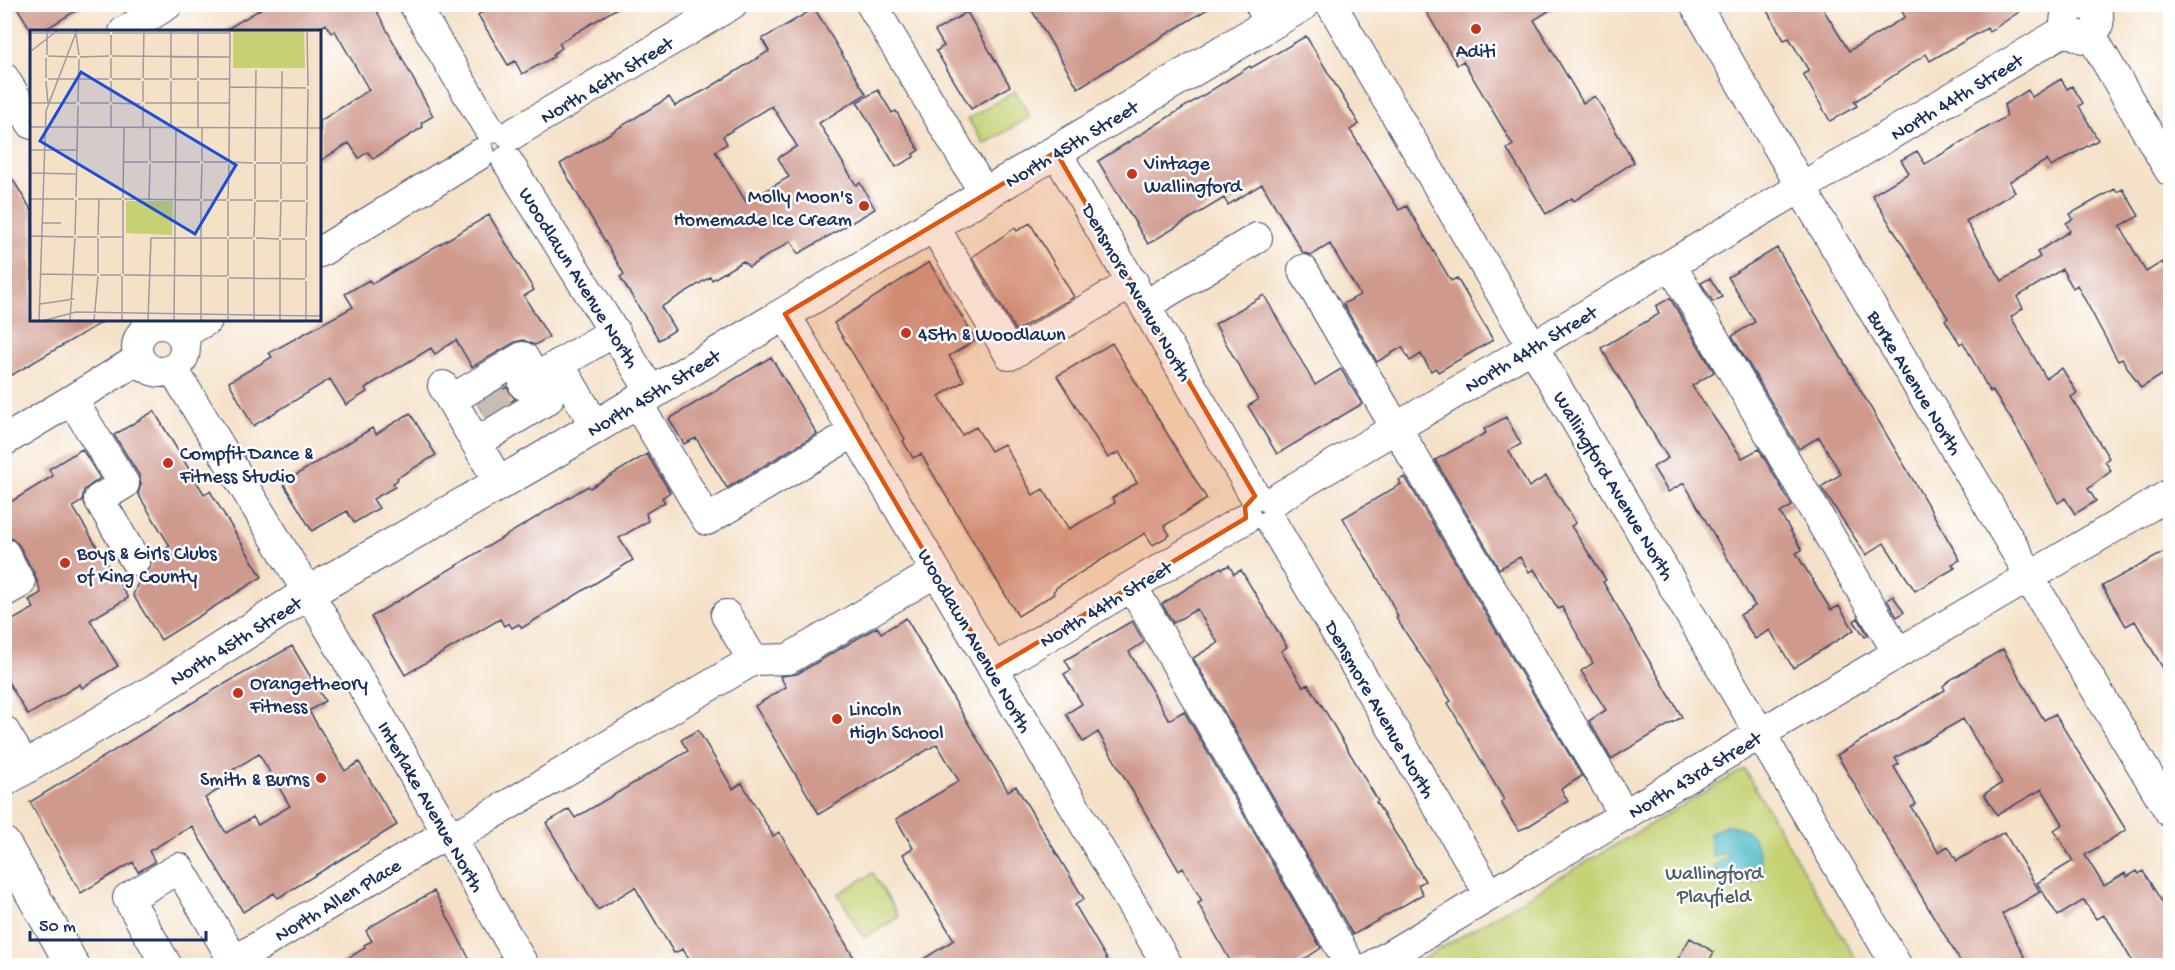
<svg xmlns="http://www.w3.org/2000/svg" width="2175" height="970" viewBox="0 0 2175 970" font-family="'Gochi Hand',sans-serif">
  <style>
    .green { fill: #c5d173; stroke: #708068; stroke-width: 1.5 }
    .water { fill: #4bb8c6; stroke: #337492; stroke-width: 1.5 }
    .building { fill: #cf998d; fill-rule: evenodd }
    .lines { fill: none; stroke-linecap: round; stroke-linejoin: round }
    .minor-tunnel { stroke: #c9bdb3; stroke-width: 30; stroke-dasharray: 30 15; stroke-linecap: butt }
    .minor-casing { stroke: #3c4a6e; stroke-width: 32 }
    .major-casing { stroke: #3c4a6e; stroke-width: 35 }
    .minor { stroke: #fff; stroke-width: 30 }
    .major { stroke: #fff; stroke-width: 33 }
    .marked { fill: #de5710; fill-opacity: 0.2; stroke: #de5710; stroke-width: 4.5; stroke-linejoin: round }
    .poi-dot { fill: #c8321e; stroke: #fff; stroke-width: 2 }
    .labels { text-anchor: middle; stroke-width: 5; stroke-linejoin: round; paint-order: stroke }
    .poi-label { font-size: 20px; fill: #1b2f5e; stroke: #fff; text-anchor: start }
    .street-label { font-size: 20px; fill: #1b2f5e; stroke: #fff }
    .park-label { font-size: 20px; fill: #4e6064; stroke: #fff }
    .inset-road { fill: none; stroke: #9e9a9e; stroke-width: 1.5 }
    .view { fill: #1d4ed8; fill-opacity: 0.15; stroke: #1d4ed8; stroke-width: 3 }
    .inset-edge { fill: none; stroke: #1b2f5e; stroke-width: 3 }
  </style>
  <rect width="100%" height="100%" fill="#fff"/>
  <filter id="ink" filterUnits="userSpaceOnUse"><feTurbulence type="fractalNoise" baseFrequency=".0167" numOctaves="2"/><feDisplacementMap in="SourceGraphic" scale="12" xChannelSelector="R" yChannelSelector="G"/><feConvolveMatrix kernelMatrix="1 2 1 2 8 2 1 2 1" color-interpolation-filters="sRGB"/></filter>
  <filter id="wash" filterUnits="userSpaceOnUse"><feTurbulence type="fractalNoise" baseFrequency=".008" numOctaves="4" result="noise"/><feDisplacementMap in="SourceGraphic" scale="24" xChannelSelector="R" yChannelSelector="G"/><feGaussianBlur stdDeviation="1.35" result="paint"/><feColorMatrix in="noise" values="0 0 0 0 0 0 0 0 0 0 0 0 0 0 0 0 0 1.4 0 .05"/><feComposite in="paint" operator="in"/></filter>
  <g filter="url(#wash)">
    <rect width="100%" height="100%" fill="#f5e1c8"/>
    <path class="green" d="M1015,91L1030,117L984,144L968,119Z
      M1744,769L1859,965L1411,966Z
      M873,873L899,917L864,938L838,894Z"/>
    <path class="water" d="M1725,825C1758,825 1759,852 1763,878L1728,890L1719,882L1713,866L1728,857L1726,853L1712,856L1709,834Z"/>
    <g id="blocks">
      <path class="building" d="M15,4H87L41,32H32Z
        M269,4H373L433,116L421,123L423,127L373,159L368,152L359,158L349,143L320,161V121L369,90L335,31L331,33L326,24L313,32H222Z
        M480,4H624L559,43L562,48L553,54L554,57L522,74L515,61L508,65L478,15L484,11Z
        M1028,4H1216L1078,88Z
        M1422,4H1560L1534,20L1583,103L1595,96L1634,162L1574,201L1572,198L1546,214L1507,149L1513,145L1463,61L1457,65Z
        M1763,4H1820L1849,51L1905,17L1898,4H2031L1989,32L1987,28L1930,61L1926,54L1857,100L1854,101L1857,106L1830,121L1803,74L1809,71L1789,38L1784,40Z
        M810,11H816L866,94L819,123L856,185L860,183L875,209L798,254L791,241L749,267L743,261L712,280L710,277L661,307L675,330L659,340L620,277L624,274L560,164L669,97L675,106L709,88L769,51L762,39ZM772,106L797,146L778,158L789,177L746,202L715,151L727,144L723,136Z
        M967,12L1010,86L971,109L936,51L944,46L935,31Z
        M1306,36L1359,124L1350,130L1399,210L1407,206L1451,281L1457,278L1493,340L1438,372L1436,368L1431,371L1421,354L1410,361L1402,347L1377,362L1343,304L1360,295L1330,244L1312,255L1303,253L1262,184L1228,205L1224,198L1148,244L1098,161L1250,66L1251,68Z
        M2061,79L2067,89L2072,86L2083,103L2079,106L2098,140L2051,167L2047,160L2009,182L2015,192L1966,221L2002,281L2040,257L2037,252L2070,231L2066,223L2073,219L2070,214L2115,189L2117,192L2123,189L2139,216L2120,226L2146,272L2162,262L2170,276V370L2141,388L2122,359L2118,361L2077,285L2073,288L2062,269L2017,297L2023,308L2011,317L2046,378L2062,368L2077,393L2071,397L2109,458L2105,461L2111,471L2088,489L2096,501L2075,514L2065,498L2058,503L2016,427L1992,390L1990,392L1963,342L1960,344L1945,320L1948,318L1872,195L1909,173L1901,160L1917,151L1925,164L2007,116L2004,105L2028,90L2032,97Z
        M878,90L892,113L896,111L919,150L913,154L914,157L896,167L857,102Z
        M4,165L32,211V320H106L12,375L4,362Z
        M489,215L534,290L524,296L549,337L535,345L523,340L515,342L472,367L456,340L435,354L431,348L365,388L367,392L346,405L330,379L253,426L229,382L272,357L269,353L353,307L345,294L369,280L372,284Z
        M1030,223L1074,297L1016,331L972,257L1015,228L1017,231Z
        M1777,248L1960,560L1952,564L1955,568L1915,591L1884,543L1866,555L1821,487L1841,474L1819,437L1799,449L1732,336L1755,322L1728,277Z
        M929,262L976,340L949,356L964,381L939,396L962,435L976,427L991,451L1004,444L1033,495L1043,489L1069,529L1115,503L1112,498L1137,483L1119,452L1108,458L1057,376L1112,343L1207,499L1164,526L1170,535L1153,545L1145,533L1057,587L1053,592L1054,594L1018,616L921,454L913,458L903,441L905,439L834,323Z
        M1710,278L1722,297L1713,302L1701,283Z
        M1264,295L1315,385L1341,369L1362,404L1277,454L1248,406L1258,400L1215,324Z
        M1670,298L1714,372L1692,386L1742,458L1759,449L1792,506L1780,513L1802,550L1796,553L1831,610L1839,606L1854,630L1793,668L1770,630L1755,639L1740,615L1755,606L1684,483L1668,492L1653,467L1668,458L1601,348L1659,314L1656,306Z
        M771,357L817,434L727,488L696,438L684,444L669,419Z
        M507,387L515,399L485,417L478,404Z
        M154,411L204,494L210,491L262,577L161,640L133,595L141,576L150,568L151,557L170,546L138,494L141,484L139,475L114,435Z
        M410,413L436,455L397,478L398,480L393,483L395,487L373,499L379,508L354,523L347,511L312,531L283,483L372,428L376,434Z
        M1506,417L1521,444L1509,451L1529,487L1546,476L1576,523L1571,526L1606,580L1603,582L1682,717L1611,759L1589,721L1606,710L1581,671L1593,663L1562,607L1558,609L1534,569L1529,572L1520,557L1499,569L1435,460L1486,433L1484,429Z
        M82,449L100,478L84,490L82,501L73,507L128,598L90,620L118,666L82,688L80,684L28,715L4,675V625L34,608L29,600L41,593L35,575L19,545L4,532V506L53,476L49,469Z
        M647,454L670,492L662,498L665,502L646,513L648,521L619,538L633,560L522,628L519,624L512,628L509,623L504,626L500,619L405,675L371,617L588,486L590,488Z
        M1405,477L1582,776L1561,789L1568,801L1527,827L1519,830L1512,821L1501,802L1504,800L1448,703L1451,701L1396,618L1398,617L1388,596L1343,518L1401,484L1399,480Z
        M2170,549V680L2135,621L2126,626L2102,586Z
        M1229,565L1234,574L1241,570L1287,647L1281,651L1303,687L1308,684L1324,709L1378,801L1376,802L1425,881L1418,885L1423,894L1353,935L1193,658L1218,643L1197,609L1173,623L1162,604L1221,567L1222,569Z
        M1893,596L1904,612L1897,617L1887,600Z
        M906,618L1008,791L1016,786L1084,899L1075,905L1111,966H912L954,940L903,854L913,848L896,819L959,781L937,744L819,814L755,706L786,687L780,676L797,674L877,627L881,633Z
        M1858,618L1868,635L1865,637L1854,621Z
        M1132,621L1144,642L1129,652L1169,720L1184,711L1321,948L1294,966H1233L1198,903L1202,901L1183,868L1179,871L1098,732L1083,742L1066,714L1082,704L1064,674L1071,670L1065,660Z
        M292,646L325,701L309,711L345,771L359,762L397,825L278,898L274,893L243,912L192,826L149,851L155,862L138,872L133,862L81,893L30,802L205,695ZM259,754L290,806L258,825L253,817L226,833L205,798L231,782L226,774Z
        M2003,649L2044,720L2055,714L2126,830L2085,855L2104,886L2125,873L2127,877L2137,871L2139,874L2143,871L2170,915V966H2135L2110,923L2103,915L2096,919L2084,900L2058,916L2037,883L2073,861L2054,830L2063,824L2042,789L1997,815L1984,794L2002,783L1963,719L1895,758L1899,764L1894,767L1916,804L1911,807L1938,852L1948,846L1957,861L2004,832L2040,892L2002,914L2029,966H1963L1837,755L1945,690L1943,686L1950,680Z
        M698,730L733,789L742,783L773,836L779,832L859,966H693L683,949L674,953L635,887L598,910L546,823L569,809L575,818L688,751L681,740Z
        M434,891L473,966H335L365,948L364,945L372,941L366,931L373,925Z
        M1690,938L1714,952L1706,966H1674Z"/>
    </g>
  </g>
  <g filter="url(#ink)">
    <use href="#blocks" fill-opacity="0" stroke="#3c4a6e" stroke-width="1.5"/>
    <g class="lines">
      <path class="minor-tunnel" d="M481,410L524,385"/>
      <g class="minor-casing">
        <path id="minor" d="M414,4L489,129
          M871,4L985,194
          M1260,4L1271,23
          M1331,4L1897,966
          M1695,4L1794,174
          M2077,4C2065,10 2062,21 2069,32L2083,38C2096,34 2101,25 2097,13L2087,4
          M124,32L168,4
          M2091,35L2170,171
          M4,78L32,124
          M511,135L732,4
          M1056,152L1255,496
          M507,161L652,393
          M1814,180L2067,29
          M1808,200L2024,565
          M933,225L1010,355L1133,282
          M320,252L480,154
          M1671,265L1898,653
          M1303,270L1625,816
          M1146,305L1257,238
          M785,314L1168,966
          M137 348a24 24 0 1 1 48 0a24 24 0 1 1-48 0Z
          M181,335L207,320
          M559,364L596,427
          M173,369L324,619L524,966
          M524,385L615,331
          M443,386L500,484
          M72,400L124,484L99,499L135,560
          M451,400L523,357L548,399L476,443
          M637,403L707,520L854,432
          M4,441L139,359
          M1273,501L1788,195
          M1272,523L1490,895
          M4,553L20,583L4,592
          M2043,569L2170,494
          M1133,588L1351,966
          M2037,591L2170,812
          M726,615L753,660
          M993,669L1246,518
          M4,731L26,768
          M167,966L128,898L179,868L234,961
          M226,966L447,833L464,831L753,660L788,659L936,572
          M1372,966L1783,720L2017,584"/>
      </g>
      <g class="major-casing">
        <path id="major" d="M4,780L161,687L308,593L535,463L1303,4
          M4,844L73,966"/>
      </g>
      <use href="#minor" class="minor"/>
      <use href="#major" class="major"/>
    </g>
  </g>
  <path class="marked" d="M1056,152L1255,496L1245,507L1246,518L993,669L785,314Z"/>
  <g class="poi-dot">
    <circle cx="1476" cy="29" r="6"/>
    <circle cx="1132" cy="174" r="6"/>
    <circle cx="864" cy="206" r="6"/>
    <circle cx="906" cy="333" r="6"/>
    <circle cx="168" cy="463" r="6"/>
    <circle cx="65" cy="563" r="6"/>
    <circle cx="238" cy="693" r="6"/>
    <circle cx="837" cy="719" r="6"/>
    <circle cx="321" cy="778" r="6"/>
  </g>
  <g class="labels">
    <g class="poi-label">
      <text x="1476" y="57" text-anchor="middle">Aditi</text>
      <text x="1144" y="169">Vintage<tspan x="1144" dy="23">Wallingford</tspan></text>
      <text x="852" y="202" text-anchor="end">Molly Moon's<tspan x="852" dy="23">Homemade Ice Cream</tspan></text>
      <text x="918" y="340">45th &amp; Woodlawn</text>
      <text x="180" y="459">Compfit Dance &amp;<tspan x="180" dy="23">Fitness Studio</tspan></text>
      <text x="77" y="559">Boys &amp; Girls Clubs<tspan x="77" dy="23">of King County</tspan></text>
      <text x="250" y="689">Orangetheory<tspan x="250" dy="23">Fitness</tspan></text>
      <text x="849" y="715">Lincoln<tspan x="849" dy="23">High School</tspan></text>
      <text x="309" y="785" text-anchor="end">Smith &amp; Burns</text>
    </g>
    <g class="street-label">
      <text transform="translate(606 79) rotate(-31)" y="7">North 46th Street</text>
      <text transform="translate(1956 96) rotate(-31)" y="7">North 44th Street</text>
      <text transform="translate(1071 143) rotate(-31)" y="7">North 45th Street</text>
      <text transform="translate(580 277) rotate(58)" y="7">Woodlawn Avenue North</text>
      <text transform="translate(1138 292) rotate(60)" y="7">Densmore Avenue North</text>
      <text transform="translate(1530 348) rotate(-31)" y="7">North 44th Street</text>
      <text transform="translate(1916 382) rotate(59)" y="7">Burke Avenue North</text>
      <text transform="translate(653 392) rotate(-31)" y="7">North 45th Street</text>
      <text transform="translate(1615 485) rotate(59)" y="7">Wallingford Avenue North</text>
      <text transform="translate(1105 603) rotate(-31)" y="7">North 44th Street</text>
      <text transform="translate(235 640) rotate(-32)" y="7">North 45th Street</text>
      <text transform="translate(976 640) rotate(60)" y="7">Woodlawn Avenue North</text>
      <text transform="translate(1381 709) rotate(60)" y="7">Densmore Avenue North</text>
      <text transform="translate(1694 774) rotate(-31)" y="7">North 43rd Street</text>
      <text transform="translate(432 806) rotate(60)" y="7">Interlake Avenue North</text>
      <text transform="translate(337 899) rotate(-31)" y="7">North Allen Place</text>
    </g>
    <g class="park-label">
      <text x="1714" y="879">Wallingford<tspan x="1714" dy="23">Playfield</tspan></text>
    </g>
  </g>
  <g transform="translate(30 30)">
    <rect width="291" height="291" fill="#f5e1c8"/>
    <path d="M203,0H274L275,38H203ZM96,171H143L142,205L96,203Z" fill="#c5d173"/>
    <path class="inset-road" d="M277,0L278,56M0,3H80M82,3H200M46,4L49,25M0,22L28,0M17,25V0M81,25V5M18,26L47,27M82,26L200,27M50,27L79,26M16,48V28M81,48V28M113,48L114,0M141,48V0M168,48V0M18,49H79M82,49H111M114,49H139M142,49H167M170,49H200M16,51L18,73M113,51V72M141,51V97M168,51V98M200,57L276,58M48,72L49,29M81,72V51M0,73H46M50,73H79M82,73L111,74M115,73H200M81,75V97M113,75V97M0,97L291,98M0,120H48M120,131V98M172,131V98M199,131L200,0M225,131L226,40M94,132H118M121,132H170M173,132H197M200,132L223,133M251,132L252,41M277,132L278,59M226,133H250M252,133H276M0,143L47,144M46,167L48,76M93,168L94,98M0,169H44M48,169H92M94,169L170,170M119,169L120,134M171,169L172,134M198,169L199,134M225,169V134M251,169V134M173,170H197M200,170H223M277,170V135M226,171H249M252,171H275M13,193H31M45,205L46,170M68,205L69,169M0,206L44,207M198,206V171M47,207H67M70,207H93M224,207L225,172M250,207L251,172M276,207L277,172M199,208H223M226,208L249,209M252,209H275M68,243V208M11,244L67,245M93,244V170M70,245H91M94,245L197,246M198,246V209M199,248L275,249M276,248V210M276,251V291M10,274L44,269M9,291L16,81L47,0M12,291L46,282L291,286M40,291L45,208M64,291L68,246M92,291V246M118,291L121,208H197M144,291L146,98M171,291V171M198,291V249M224,291V210M250,291V210"/>
    <path class="view" d="M51,42L206,135L165,204L10,111Z"/>
    <rect width="291" height="291" class="inset-edge"/>
  </g>
  <rect width="2175" height="970" fill="none" stroke="#fff" stroke-width="24"/>
  <path d="M30 931v9h176v-9" fill="none" stroke="#1b2f5e" stroke-width="3"/>
  <text x="39" y="931" font-size="18" fill="#1b2f5e" stroke="#ffffff" stroke-width="4.5" paint-order="stroke">50 m</text>
</svg>
